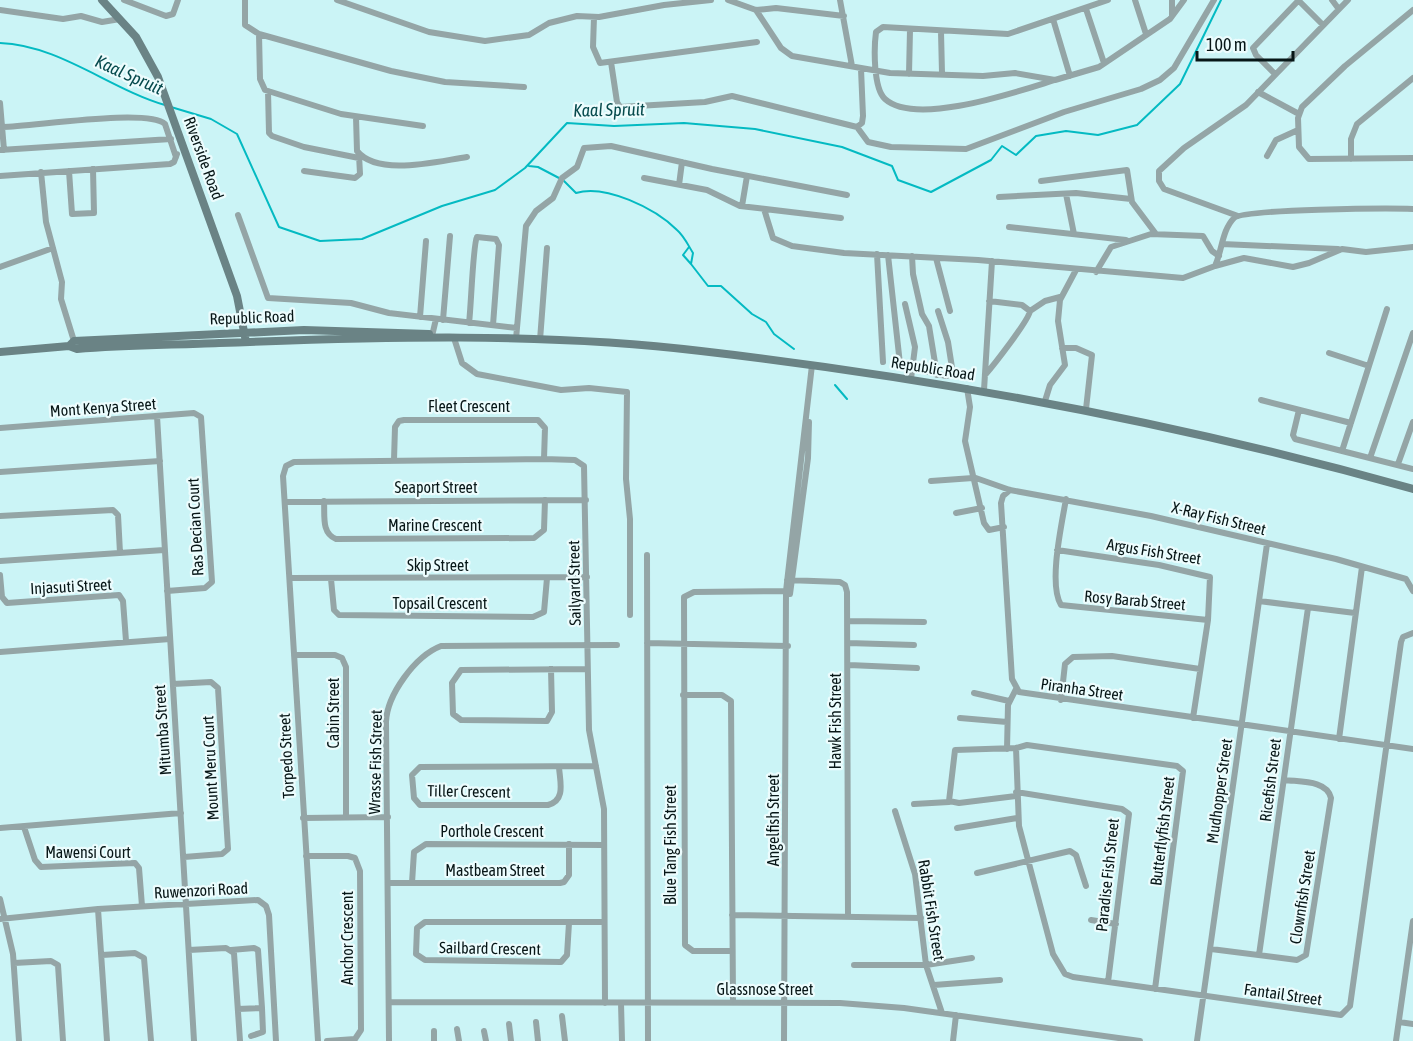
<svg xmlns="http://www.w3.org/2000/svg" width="1413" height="1041" viewBox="0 0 1413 1041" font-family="'Asap Condensed',sans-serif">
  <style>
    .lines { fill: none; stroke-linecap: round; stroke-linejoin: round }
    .stream { stroke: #04bac2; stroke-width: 2 }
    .street { stroke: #94a5a6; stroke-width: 6 }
    .secondary { stroke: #6a8385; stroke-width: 8 }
    .labels { text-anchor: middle; stroke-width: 4.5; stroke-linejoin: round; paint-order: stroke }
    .street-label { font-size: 16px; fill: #071617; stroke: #ecfcfd }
    .water-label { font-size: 18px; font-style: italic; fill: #064a4d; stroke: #ecfcfd }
  </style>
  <rect width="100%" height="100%" fill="#cbf4f6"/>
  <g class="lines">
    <path class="stream" d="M0,43C59,45 110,89 165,105
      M171,107L211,119L237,134L279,227L320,241L362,239L442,206L495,190L525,168L567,123L614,126L684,123L755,129L842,147L892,166L898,180L931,192L991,160L1002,146L1016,155L1036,136L1066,131L1098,135L1137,125L1180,84L1221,0
      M529,166L538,167L559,178
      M564,181L576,193C605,184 655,208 677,230C684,236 688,245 693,253L691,264L708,286H721L752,314L766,322L774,334L794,349
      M689,247L683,255L691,264
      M835,385L847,399"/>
    <path class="street" d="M124,0L166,16L173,14L178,0
      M245,0V25L259,34L391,71L445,82L524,87
      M337,0L429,32L485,41L529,35L549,23L577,16L599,17L664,5L711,0
      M728,0L756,10L776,8L844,16
      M840,0L852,66
      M1135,0L1146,34
      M1298,0L1322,24
      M1332,0L1338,8
      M1086,9L1104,63
      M0,10L63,19L81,16L102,22L120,19
      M756,10L781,48L792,56L890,73L983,76L1015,73L1055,80L1099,67L1170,19L1184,0
      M1413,10L1345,66L1302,107L1298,118L1299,147L1309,159L1413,158
      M1172,16V0
      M594,17L593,47L600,63L757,42
      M1053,19L1070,76
      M941,32L942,73
      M259,34L260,79L265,90L341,114L423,126
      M611,62L617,102L620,107L705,102L732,96L857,127L868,142L891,147L966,149L1064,112L1141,89L1160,80L1174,68L1214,0
      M909,74L910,30
      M1275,74L1256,55L1253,48L1298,1
      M1055,80C1019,91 916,127 885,99C873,88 874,47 876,32L883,27L1008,34L1108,0
      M268,91L269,133L272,136L304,147L359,158
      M1258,92L1299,114
      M0,103L4,150
      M356,117L357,151C378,177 438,161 467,157
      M3,127C31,127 147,108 165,124L176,157
      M857,127L862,123L863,116L861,69
      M0,150L171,139
      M1267,156L1276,140L1298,130
      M1351,159V139L1357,124L1413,78
      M69,171L72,214L94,213L93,169
      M304,171L355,178L360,174L359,155
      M41,172L46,222L62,282L61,299L74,341
      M0,176L170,164L174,162L177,154
      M644,178L707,190L740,206L841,218
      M1041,181L1127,170L1132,202L1156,234
      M679,185L682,162
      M1066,194L1074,234
      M999,197L1076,193L1131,199
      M742,206L747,176
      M764,209L773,238L792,246L844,253L978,260L1183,278L1215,266L1244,258L1293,267L1309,263L1342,249L1366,252L1413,247
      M238,215L268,298L351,303L389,313L517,328
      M1238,216L1164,189L1159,181V171L1184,148L1246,105L1348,0
      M1009,227L1126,240
      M1222,244L1338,249
      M877,254L883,362
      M888,255L900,364
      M912,256L913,274L922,314L929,326L937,375
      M936,258L950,311
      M1215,266C1222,251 1222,230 1234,218C1243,209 1391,208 1413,209
      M0,267L53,248
      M1096,272L1111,247L1151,234L1203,236L1212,251L1219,256
      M989,301L1022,305L1030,311
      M905,304L915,347L911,379
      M420,317L426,241
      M443,320L450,236
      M469,323C471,309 473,243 477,237L496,239L499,245L493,325
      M432,336L436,319
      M454,338L462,363L477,374L561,390L589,388L627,392L626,479L630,519V615
      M516,339L526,226L536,211L553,198L562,178L577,167L584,148L611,146L712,169L847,195
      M540,340L547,248
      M1062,348H1076L1092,355L1086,409
      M1329,353L1369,366
      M912,368L946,376L953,374L948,342L938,311
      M985,375C993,366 1029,320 1030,311L1045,301L1060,297
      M967,388L970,407L965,441L984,523L989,530L1004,527
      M984,390L992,261
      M1261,400L1351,423
      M1045,401L1050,385L1065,365L1058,321L1060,300L1076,270
      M1299,410L1293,435L1295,439L1413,469
      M157,416L194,1041
      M0,428L194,413L201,417L212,582L205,588L167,591
      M1342,451L1387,309
      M1370,458L1413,333
      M394,460L395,427L399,421L404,420H538L545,428L544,459
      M1398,464L1413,422
      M0,472L160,461
      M973,477L1010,490L1151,516L1336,559L1406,579L1413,591
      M931,481L973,478
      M1010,490L1003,496L1001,503L1012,679L1019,692L1413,749
      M1066,499C1062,523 1048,584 1061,605L1208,620
      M324,501C325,515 321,533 336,539L534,538L544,530L545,500
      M285,502L586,500
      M956,513L982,508
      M0,516L113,510L118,515L120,553
      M1057,550L1159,565L1210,577L1208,620L1193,718
      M647,555L648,1041
      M0,561L164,550
      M0,575L2,597L7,603L119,595L123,601L126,641
      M290,578L587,577
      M331,579L334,610L339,615L533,617L544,612L547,578
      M787,580L840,582L845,585L847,592L848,916
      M790,594L808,458L809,422
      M1259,601L1355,613
      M848,621L924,622
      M647,643L788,646
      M848,643L914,645
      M0,652L170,639
      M294,655H335L342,658L346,667V817
      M849,665L917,668
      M551,669L552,712L547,721L461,720L453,714L452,683L461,670L587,669
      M173,684L211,682L218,688L228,849L222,854L184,857
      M974,693L1009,701
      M683,695H722L731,701L733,1002
      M1061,700L1065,664L1073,657L1112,656L1200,669
      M960,718L1007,722
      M1339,739L1362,567
      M1016,748L955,750L949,801L959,803L1016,796
      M1007,749L1008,705L1016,689
      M559,767C560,782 566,800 548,805H420L414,798L412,775L420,767L596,766
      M1016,792L1122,809L1129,814L1108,982
      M914,804L949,802
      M895,811L915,874L926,965L942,1013
      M303,818L388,817
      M24,827L35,860L41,867L135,863L139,868L142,906
      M0,828L181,813
      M957,828L1017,818
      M306,856H348L355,858L360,871L361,1030L355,1039L327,1041
      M977,873L1070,851L1076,855L1086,886
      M388,883H560L564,882L569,875V844
      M412,883L414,852L426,844L604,845
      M0,899L13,954L19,1041
      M98,909L107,1041
      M732,915L921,918
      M0,919L98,909L258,900L266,906L269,915L276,1041
      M1091,920L1116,924
      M569,923L567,955L561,962L425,960L416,954L417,928L425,922H604
      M1211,949L1297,960L1306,955L1331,798C1327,780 1300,782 1285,780
      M189,950L226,948L234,953L240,1041
      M231,950L254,948L258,950L262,1008
      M732,951H693L685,945L684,597L694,592L790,591
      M102,955L135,953L144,958L151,1041
      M1259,955L1308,608
      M14,963L51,961L58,965L63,1041
      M854,965H926L972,958
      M934,985L1000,980
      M1155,989L1183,771L1177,766L1027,745L1016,748L1019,826L1053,954L1065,974L1073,977L1341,1015L1350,1006L1401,642L1403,637L1413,633
      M389,1002L840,1003L904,1008L1140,1041
      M621,1003L622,1041
      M238,1009L262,1008L263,1032L251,1036
      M562,1016L565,1041
      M536,1022L538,1041
      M1399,1022L1413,1024
      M509,1024L511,1041
      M457,1029L459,1041
      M434,1031V1041
      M484,1031L486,1041
      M318,1041L283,476L286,466L294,462L544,459L575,460L584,466L589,730L604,809L605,1003
      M389,1041L386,722C387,695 415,656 441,646L617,645
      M784,1041L786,591L812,365
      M953,1041L956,1015
      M1197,1041L1267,544
      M1396,1041L1413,921"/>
    <path class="secondary" d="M102,0L136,37L158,77L237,296L246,342
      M69,346L74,341L304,330L429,334
      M0,352L69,346L77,349C124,345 172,345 219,343C379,337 542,332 701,351C942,379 1179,423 1413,489"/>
  </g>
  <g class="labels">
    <g class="street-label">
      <text transform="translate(204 158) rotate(70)" y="6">Riverside Road</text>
      <text transform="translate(252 317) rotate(-2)" y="6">Republic Road</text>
      <text transform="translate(933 368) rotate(9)" y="6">Republic Road</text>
      <text x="469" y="412">Fleet Crescent</text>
      <text transform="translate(103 407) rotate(-4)" y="6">Mont Kenya Street</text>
      <text x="436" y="493">Seaport Street</text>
      <text transform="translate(1219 518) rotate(14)" y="6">X-Ray Fish Street</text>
      <text x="435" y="531">Marine Crescent</text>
      <text transform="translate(195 527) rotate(-93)" y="6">Ras Decian Court</text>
      <text transform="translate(1154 551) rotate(9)" y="6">Argus Fish Street</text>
      <text x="438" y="571">Skip Street</text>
      <text transform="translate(574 583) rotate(-91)" y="6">Sailyard Street</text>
      <text transform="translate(71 586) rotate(-3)" y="6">Injasuti Street</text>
      <text transform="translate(1135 600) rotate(5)" y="6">Rosy Barab Street</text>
      <text x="440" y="609">Topsail Crescent</text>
      <text transform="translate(1082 689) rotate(8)" y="6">Piranha Street</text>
      <text transform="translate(333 713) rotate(-90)" y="6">Cabin Street</text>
      <text transform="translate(835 721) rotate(-90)" y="6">Hawk Fish Street</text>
      <text transform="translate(162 730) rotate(-94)" y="6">Mitumba Street</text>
      <text transform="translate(286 756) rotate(-93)" y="6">Torpedo Street</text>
      <text transform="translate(375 762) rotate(-89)" y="6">Wrasse Fish Street</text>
      <text transform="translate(210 768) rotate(-93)" y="6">Mount Meru Court</text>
      <text transform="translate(1270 780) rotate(-83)" y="6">Ricefish Street</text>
      <text transform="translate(469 791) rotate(1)" y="6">Tiller Crescent</text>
      <text transform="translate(1219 791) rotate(-82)" y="6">Mudhopper Street</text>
      <text transform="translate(773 820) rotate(-90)" y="6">Angelfish Street</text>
      <text x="492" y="837">Porthole Crescent</text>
      <text transform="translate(1162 831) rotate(-83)" y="6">Butterflyfish Street</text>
      <text transform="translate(670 845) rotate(-90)" y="6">Blue Tang Fish Street</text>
      <text x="88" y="858">Mawensi Court</text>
      <text x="495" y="876">Mastbeam Street</text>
      <text transform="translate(1107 875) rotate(-84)" y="6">Paradise Fish Street</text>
      <text transform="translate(201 890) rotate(-3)" y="6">Ruwenzori Road</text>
      <text transform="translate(1302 897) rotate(-81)" y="6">Clownfish Street</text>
      <text transform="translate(932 910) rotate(81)" y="6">Rabbit Fish Street</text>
      <text transform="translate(347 938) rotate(-90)" y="6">Anchor Crescent</text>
      <text transform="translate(490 948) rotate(1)" y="6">Sailbard Crescent</text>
      <text x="765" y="995">Glassnose Street</text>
      <text transform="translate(1283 994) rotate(8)" y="6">Fantail Street</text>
    </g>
    <g class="water-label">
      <text transform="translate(129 75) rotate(24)" y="6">Kaal Spruit</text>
      <text transform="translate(609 110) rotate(-1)" y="6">Kaal Spruit</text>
    </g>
  </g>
  <path d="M1197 51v9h96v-9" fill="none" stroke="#071617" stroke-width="3"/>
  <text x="1206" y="51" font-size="18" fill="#071617" stroke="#ecfcfd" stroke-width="4.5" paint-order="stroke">100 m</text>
</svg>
